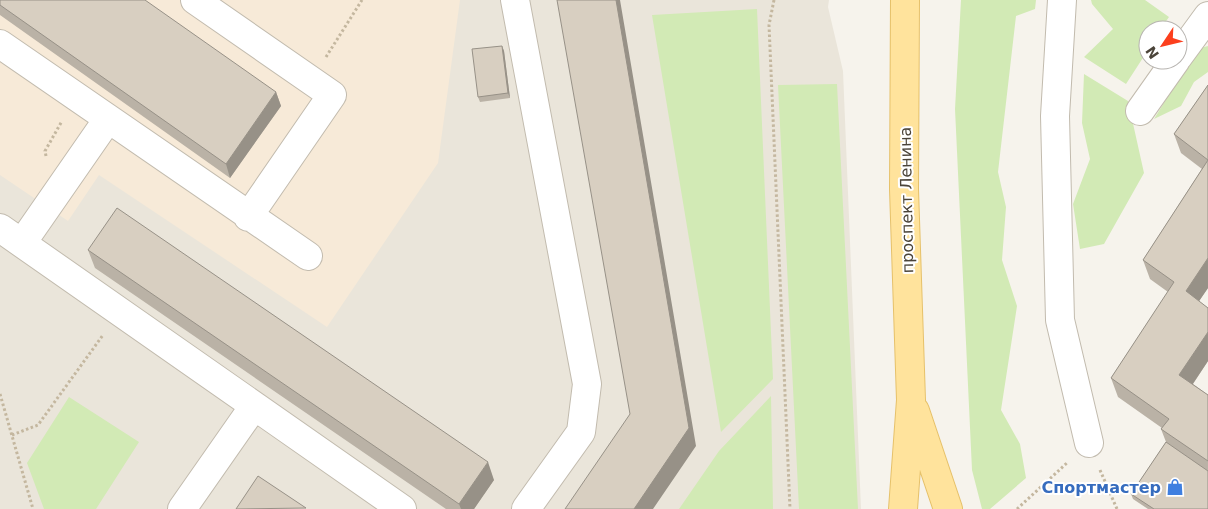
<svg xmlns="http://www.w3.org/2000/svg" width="1208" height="509" viewBox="0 0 1208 509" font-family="'DejaVu Sans',sans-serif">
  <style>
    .residential { fill: #eae5da }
    .commercial { fill: #f7ead8 }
    .green { fill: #d2eab5 }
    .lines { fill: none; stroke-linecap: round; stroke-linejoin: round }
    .minor-casing { stroke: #c2bbae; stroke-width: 30 }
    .major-casing { stroke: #e6c16a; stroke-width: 30 }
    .path { stroke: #c4b79f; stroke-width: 3; stroke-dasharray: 2.5 2.5; stroke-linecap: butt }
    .minor { stroke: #fff; stroke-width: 28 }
    .major { stroke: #ffe39c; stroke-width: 28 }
    .wall { fill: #bab2a6 }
    .shaded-wall { fill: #979187 }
    .building { fill: #d8cfc1; stroke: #979187 }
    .labels { text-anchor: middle; stroke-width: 4; stroke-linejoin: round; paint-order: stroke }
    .street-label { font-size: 16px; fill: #4b4439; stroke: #fff }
    .shop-label { font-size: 16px; font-weight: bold; fill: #366cbe; stroke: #fff; text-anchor: end }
  </style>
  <rect width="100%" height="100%" fill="#f6f3ec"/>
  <path class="residential" d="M0,0H829L828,7L843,71L861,509H0Z"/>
  <path class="commercial" d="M0,0H460L438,163L327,327L99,175L68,221L0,175Z"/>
  <path class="green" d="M961,0H1036L1035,9L1016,16L998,172L1006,207L1002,260L1017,306L1001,410L1020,444L1026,478L990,509H982L972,470L955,109Z
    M1091,0H1145L1169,17L1160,30H1148V50L1126,84L1084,57L1113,29L1092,4Z
    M757,9L773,379L721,432L652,15Z
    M1208,46V72L1194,82L1181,106L1154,119L1197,49Z
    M1084,74L1128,101L1144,173L1104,244L1080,249L1073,204L1090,159L1082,123Z
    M837,84L858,509H799L778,85Z
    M771,396L773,509H679L719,451Z
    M69,397L139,442L96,509H44L27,463Z"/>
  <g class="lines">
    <g class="minor-casing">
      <path id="minor" d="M195,0L332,95L248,217
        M515,0L587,384L581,432L526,509
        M1062,0L1055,116L1060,320L1089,443
        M0,44L308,256
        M1178,57L1208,16
        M1140,111L1176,60
        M0,228L402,509
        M22,243L108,119
        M182,509L254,406"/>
    </g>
    <g class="major-casing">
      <path id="major" d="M915,411L948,509
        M903,509L911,400L904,189L905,0"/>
    </g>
    <path class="path" d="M774,0L769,25L790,509
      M326,57L362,0
      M46,156L45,151L62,121
      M0,394L33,509
      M12,435L38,425L103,335
      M1100,470L1117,509
      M1017,509L1068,462"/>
    <use href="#minor" class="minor"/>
    <use href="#major" class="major"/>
  </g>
  <path class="wall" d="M0,0L276,92L281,106L230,178L0,15Z
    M502,46L504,51L510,98L480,102L478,97Z
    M1208,85V288L1199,301L1208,308V361L1193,384L1208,395V509H1148L1133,499L1131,494L1166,442L1161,429L1162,428L1118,397L1111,378L1168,292L1150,279L1143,260L1202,169L1181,153L1174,134Z
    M88,250L494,480L474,509H446L95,268Z"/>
  <path class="shaded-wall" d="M616,0H620L696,446L653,509H634Z
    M502,46L504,51L510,98L508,93Z
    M276,92L281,106L230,178L226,164Z
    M1208,258V288L1193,310L1186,291Z
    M1208,332V361L1186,394L1179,375Z
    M488,462L494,480L474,509H461L459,504Z"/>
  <path class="building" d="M0,0H145L276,92L226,164L0,5Z
    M557,0H616L689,428L634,509H565L630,414Z
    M502,46L508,93L478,97L472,49Z
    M1208,85V258L1186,291L1208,308V332L1179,375L1208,395V461L1161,429L1169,419L1111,378L1174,282L1143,260L1208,160L1174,134Z
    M117,208L488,462L459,504L88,250Z
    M1166,442L1208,471V509H1154L1131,494Z
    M258,476L306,508L236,509Z"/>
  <defs>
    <g id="shop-bare" transform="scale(1.35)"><path d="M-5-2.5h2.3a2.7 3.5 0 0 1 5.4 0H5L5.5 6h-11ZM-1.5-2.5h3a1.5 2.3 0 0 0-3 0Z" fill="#3f7fe0" stroke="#fff" stroke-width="2.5" paint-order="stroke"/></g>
  </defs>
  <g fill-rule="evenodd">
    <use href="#shop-bare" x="1175" y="487"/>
  </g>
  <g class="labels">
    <g class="street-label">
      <text transform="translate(906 200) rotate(-91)" y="6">проспект Ленина</text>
    </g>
    <g class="shop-label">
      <text x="1161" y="493">Спортмастер</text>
    </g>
  </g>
  <g transform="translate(1163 45) rotate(235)"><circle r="24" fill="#ffffff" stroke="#b7b4b0"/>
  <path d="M0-4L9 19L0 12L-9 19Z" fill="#fc3f1d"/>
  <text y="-8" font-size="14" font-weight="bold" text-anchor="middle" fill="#4b4439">N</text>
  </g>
</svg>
